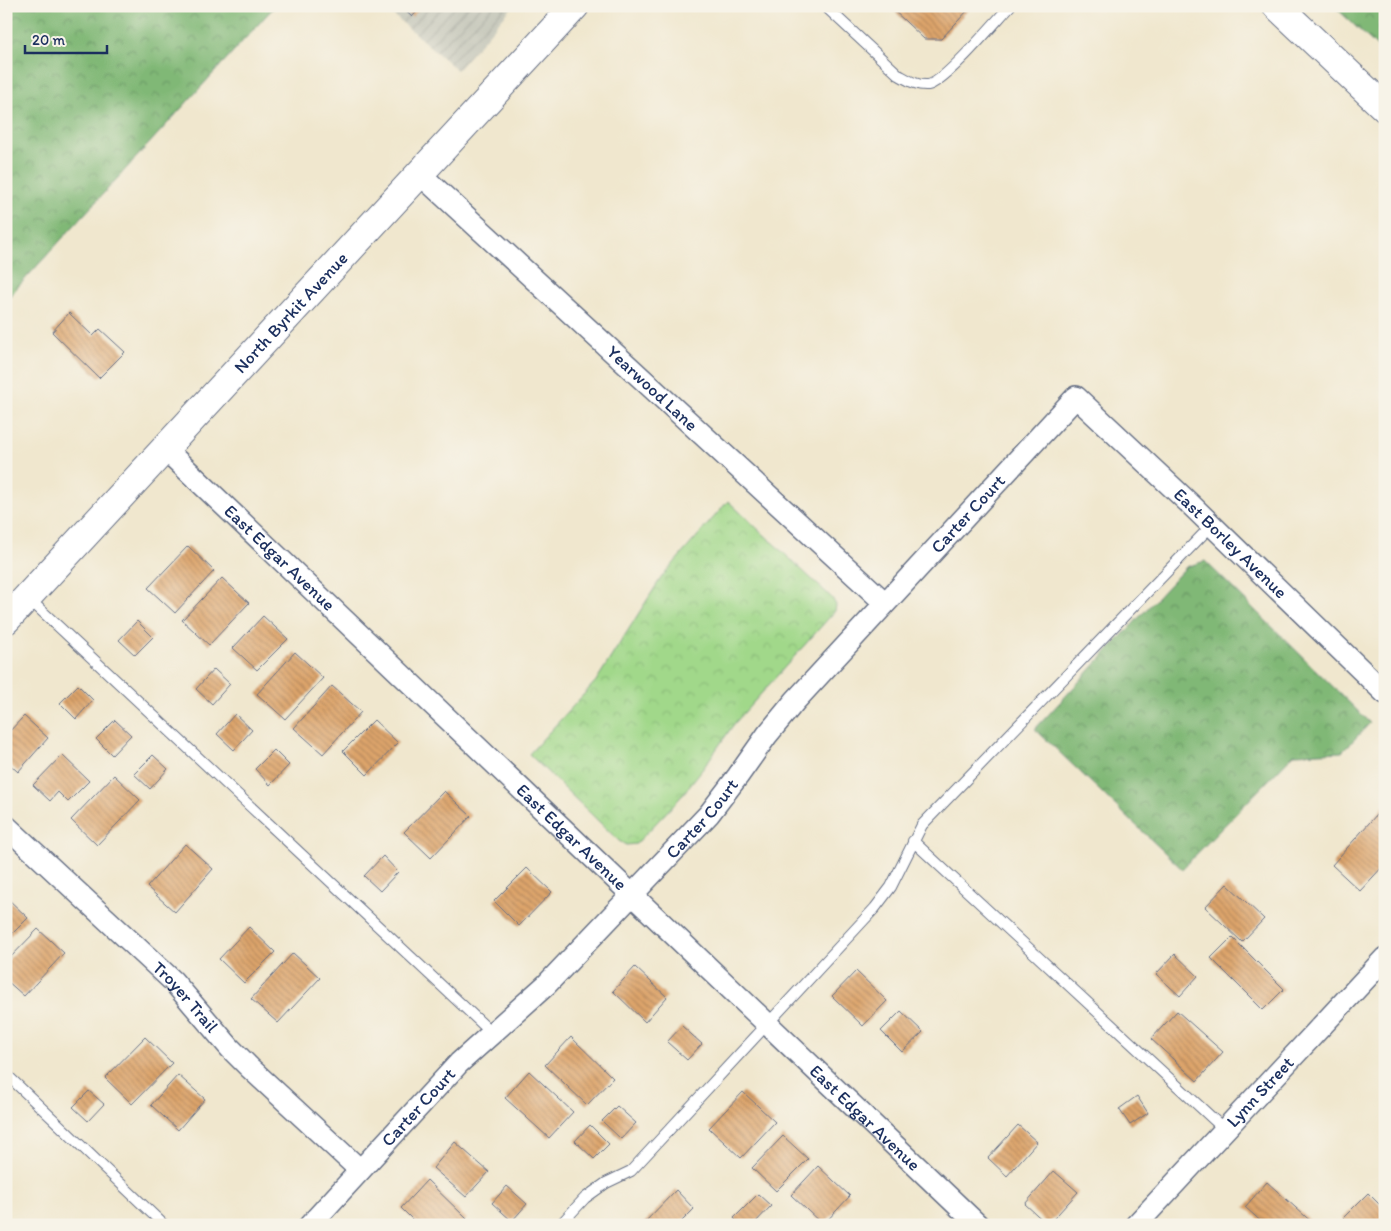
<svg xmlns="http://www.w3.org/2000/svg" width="1391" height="1231" viewBox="0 0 1391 1231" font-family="Itim,sans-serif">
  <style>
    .industrial { fill: url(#industrial-furrows) }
    .forest { fill: url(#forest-crowns); stroke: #4e746a }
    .park { fill: url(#park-crowns); stroke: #5e8474 }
    .building { fill: url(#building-back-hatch) }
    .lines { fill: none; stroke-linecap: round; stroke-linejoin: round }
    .lane-casing { stroke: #666f85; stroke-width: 12 }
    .street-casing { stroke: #666f85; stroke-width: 24 }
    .secondary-casing { stroke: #666f85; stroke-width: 30 }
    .lane { stroke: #fff; stroke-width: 10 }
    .street { stroke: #fff; stroke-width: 21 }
    .secondary { stroke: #fff; stroke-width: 28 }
    .labels { text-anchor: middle; stroke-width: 4.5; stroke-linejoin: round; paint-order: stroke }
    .street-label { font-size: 18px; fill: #1b2f5e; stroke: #f7f3e8 }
  </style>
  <defs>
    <pattern id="industrial-furrows" width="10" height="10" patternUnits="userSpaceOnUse" patternTransform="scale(1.25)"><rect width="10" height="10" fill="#c4c6b9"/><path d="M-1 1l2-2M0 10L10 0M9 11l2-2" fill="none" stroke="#a8aaa1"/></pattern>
    <pattern id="forest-crowns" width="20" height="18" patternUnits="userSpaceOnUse" patternTransform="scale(1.25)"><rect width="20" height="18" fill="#80b876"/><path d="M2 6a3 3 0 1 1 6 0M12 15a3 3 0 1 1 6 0" fill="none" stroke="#689664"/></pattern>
    <pattern id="park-crowns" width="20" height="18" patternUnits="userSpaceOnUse" patternTransform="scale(1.25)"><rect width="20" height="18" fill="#a1d88a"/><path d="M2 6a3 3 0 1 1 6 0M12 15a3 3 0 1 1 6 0" fill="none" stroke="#8aba7a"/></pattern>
    <pattern id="building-back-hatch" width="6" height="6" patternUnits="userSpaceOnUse" patternTransform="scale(1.25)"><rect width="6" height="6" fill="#dda46b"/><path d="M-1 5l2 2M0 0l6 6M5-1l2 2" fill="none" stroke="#b2865b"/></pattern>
  </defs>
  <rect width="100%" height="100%" fill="#f7f3e8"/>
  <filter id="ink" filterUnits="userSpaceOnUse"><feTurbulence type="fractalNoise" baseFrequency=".02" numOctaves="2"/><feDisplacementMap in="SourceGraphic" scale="10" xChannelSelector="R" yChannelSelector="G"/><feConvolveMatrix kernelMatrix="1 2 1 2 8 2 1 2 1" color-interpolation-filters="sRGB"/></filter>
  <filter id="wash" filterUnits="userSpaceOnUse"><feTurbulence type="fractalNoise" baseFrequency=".0096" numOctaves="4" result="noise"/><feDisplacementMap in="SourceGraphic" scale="20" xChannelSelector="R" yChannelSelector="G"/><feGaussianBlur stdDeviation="1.12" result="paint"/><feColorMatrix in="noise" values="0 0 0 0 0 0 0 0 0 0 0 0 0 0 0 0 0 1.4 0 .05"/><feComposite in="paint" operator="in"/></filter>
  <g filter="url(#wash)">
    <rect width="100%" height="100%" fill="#f0e7ce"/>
    <path class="industrial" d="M383,6H513L457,70Z"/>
    <path class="forest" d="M6,6H275L6,300Z
      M1334,6H1385V54Z
      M1205,561L1370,723L1342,752L1294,754L1182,869L1035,729L1186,567Z"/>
    <path class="park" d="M728,501L832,598L836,605L835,611L734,724L704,767L679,799L636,844L626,845L619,841L529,754L596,681L661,578Z"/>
    <g id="blocks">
      <path class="building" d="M400,6H422L412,17Z
        M889,6H968L970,8L941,39H924Z
        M69,313L93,336L100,329L125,352L99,378L52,332Z
        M188,546L214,571L175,613L148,588Z
        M222,578L249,603L209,645L182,620Z
        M263,616L288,639L257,670L233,648Z
        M137,621L153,637L135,655L119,640Z
        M295,652L323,678L285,719L257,694Z
        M214,669L230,684L212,704L196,689Z
        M78,685L93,700L76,719L60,703Z
        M332,686L361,712L323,754L294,728Z
        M235,714L252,730L234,750L217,734Z
        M24,716L48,738L18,772L6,761V735Z
        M115,720L131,735L112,755L96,739Z
        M374,720L398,743L367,775L343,751Z
        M274,750L289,765L270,785L255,769Z
        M62,755L89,781L68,802L58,792L50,801L33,785Z
        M153,755L168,769L150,789L134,774Z
        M114,775L140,800L97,845L71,820Z
        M444,791L471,816L431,858L404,832Z
        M1385,805V864L1360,891L1332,865Z
        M185,844L213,869L175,912L147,887Z
        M383,856L398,872L380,891L364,876Z
        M527,868L552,892L519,926L494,901Z
        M1227,884L1264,919L1242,942L1205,907Z
        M6,897L28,918L6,940Z
        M249,927L275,952L244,983L219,959Z
        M38,929L64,953L24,996L6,980V962Z
        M1232,937L1284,989L1263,1010L1211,958Z
        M293,953L320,978L278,1023L251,999Z
        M1175,954L1198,976L1180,996L1156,974Z
        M635,967L667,997L645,1022L613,991Z
        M856,971L887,1001L863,1026L832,996Z
        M901,1011L923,1032L902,1052L881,1031Z
        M1177,1011L1223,1052L1197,1081L1151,1039Z
        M682,1026L702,1044L687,1060L667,1042Z
        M145,1037L172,1063L132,1104L105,1078Z
        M571,1037L613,1078L587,1105L545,1065Z
        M529,1071L573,1112L549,1138L505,1098Z
        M178,1075L205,1099L178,1130L151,1105Z
        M89,1091L104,1104L88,1121L73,1107Z
        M743,1092L775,1122L741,1158L709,1128Z
        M1137,1096L1148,1113L1130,1125L1119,1109Z
        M617,1106L636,1123L621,1139L602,1121Z
        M590,1125L609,1144L594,1159L575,1141Z
        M1018,1125L1037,1142L1007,1176L988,1158Z
        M783,1136L808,1159L776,1191L752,1168Z
        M455,1142L489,1172L466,1197L433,1168Z
        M818,1166L850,1196L823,1225L791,1195Z
        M1054,1171L1078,1192L1048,1225L1025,1204Z
        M427,1180L467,1219L461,1225H418L401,1208Z
        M1267,1182L1315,1225H1265L1245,1207Z
        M507,1186L527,1204L512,1221L492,1203Z
        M676,1190L694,1209L678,1225H642Z
        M1368,1193L1385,1210V1225H1348L1342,1219Z
        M758,1194L771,1206L753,1225H740L734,1218Z"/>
    </g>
  </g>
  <g filter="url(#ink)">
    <use href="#blocks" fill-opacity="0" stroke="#666f85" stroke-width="1"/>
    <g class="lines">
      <g class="lane-casing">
        <path id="lane" d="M825,6L899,75C908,80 917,86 928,85C944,83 996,21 1010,6
          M28,598L492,1033
          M913,841L1225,1130
          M6,1074L164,1225
          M560,1225L585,1198L606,1183L631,1171L875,908L891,887L922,825L1212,525"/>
      </g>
      <g class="street-casing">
        <g id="street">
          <path id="s1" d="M420,174L885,603"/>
          <path id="s2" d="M165,449C437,706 706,968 978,1225"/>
          <path id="s3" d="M6,826L173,981L230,1048L250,1068L360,1170"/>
          <path id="s4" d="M310,1225L459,1063L546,985L709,814L738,776L767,735L795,701L1076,397L1188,502L1385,693"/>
          <path id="s5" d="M1136,1225L1385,958"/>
        </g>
      </g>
      <g class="secondary-casing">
        <g id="secondary">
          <path d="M1277,6L1385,108"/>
          <path id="s6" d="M6,620L575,6"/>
        </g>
      </g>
      <use href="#lane" class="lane"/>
      <use href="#street" class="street"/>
      <use href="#secondary" class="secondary"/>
    </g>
  </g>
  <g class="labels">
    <g class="street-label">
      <text dy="6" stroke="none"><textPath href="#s6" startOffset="419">North Byrkit Avenue</textPath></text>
      <text dy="6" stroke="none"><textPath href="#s1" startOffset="316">Yearwood Lane</textPath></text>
      <text dy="6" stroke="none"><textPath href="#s4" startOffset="970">Carter Court</textPath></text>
      <text dy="6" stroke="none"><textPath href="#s4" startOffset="1342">East Borley Avenue</textPath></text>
      <text dy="6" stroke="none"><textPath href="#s2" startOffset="158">East Edgar Avenue</textPath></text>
      <text dy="6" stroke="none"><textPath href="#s4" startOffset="565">Carter Court</textPath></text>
      <text dy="6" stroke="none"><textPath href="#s2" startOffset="562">East Edgar Avenue</textPath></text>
      <text dy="6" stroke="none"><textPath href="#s3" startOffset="248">Troyer Trail</textPath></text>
      <text dy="6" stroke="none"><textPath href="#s5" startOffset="182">Lynn Street</textPath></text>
      <text dy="6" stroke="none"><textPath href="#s4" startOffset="160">Carter Court</textPath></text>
      <text dy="6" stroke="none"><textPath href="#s2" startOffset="968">East Edgar Avenue</textPath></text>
    </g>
  </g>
  <rect width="1391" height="1231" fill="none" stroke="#f7f3e8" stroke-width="25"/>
  <path d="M25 45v8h82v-8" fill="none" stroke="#1b2f5e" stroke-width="2.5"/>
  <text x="32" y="45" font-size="15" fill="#1b2f5e" stroke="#f7f3e8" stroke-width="4" paint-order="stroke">20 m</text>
</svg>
